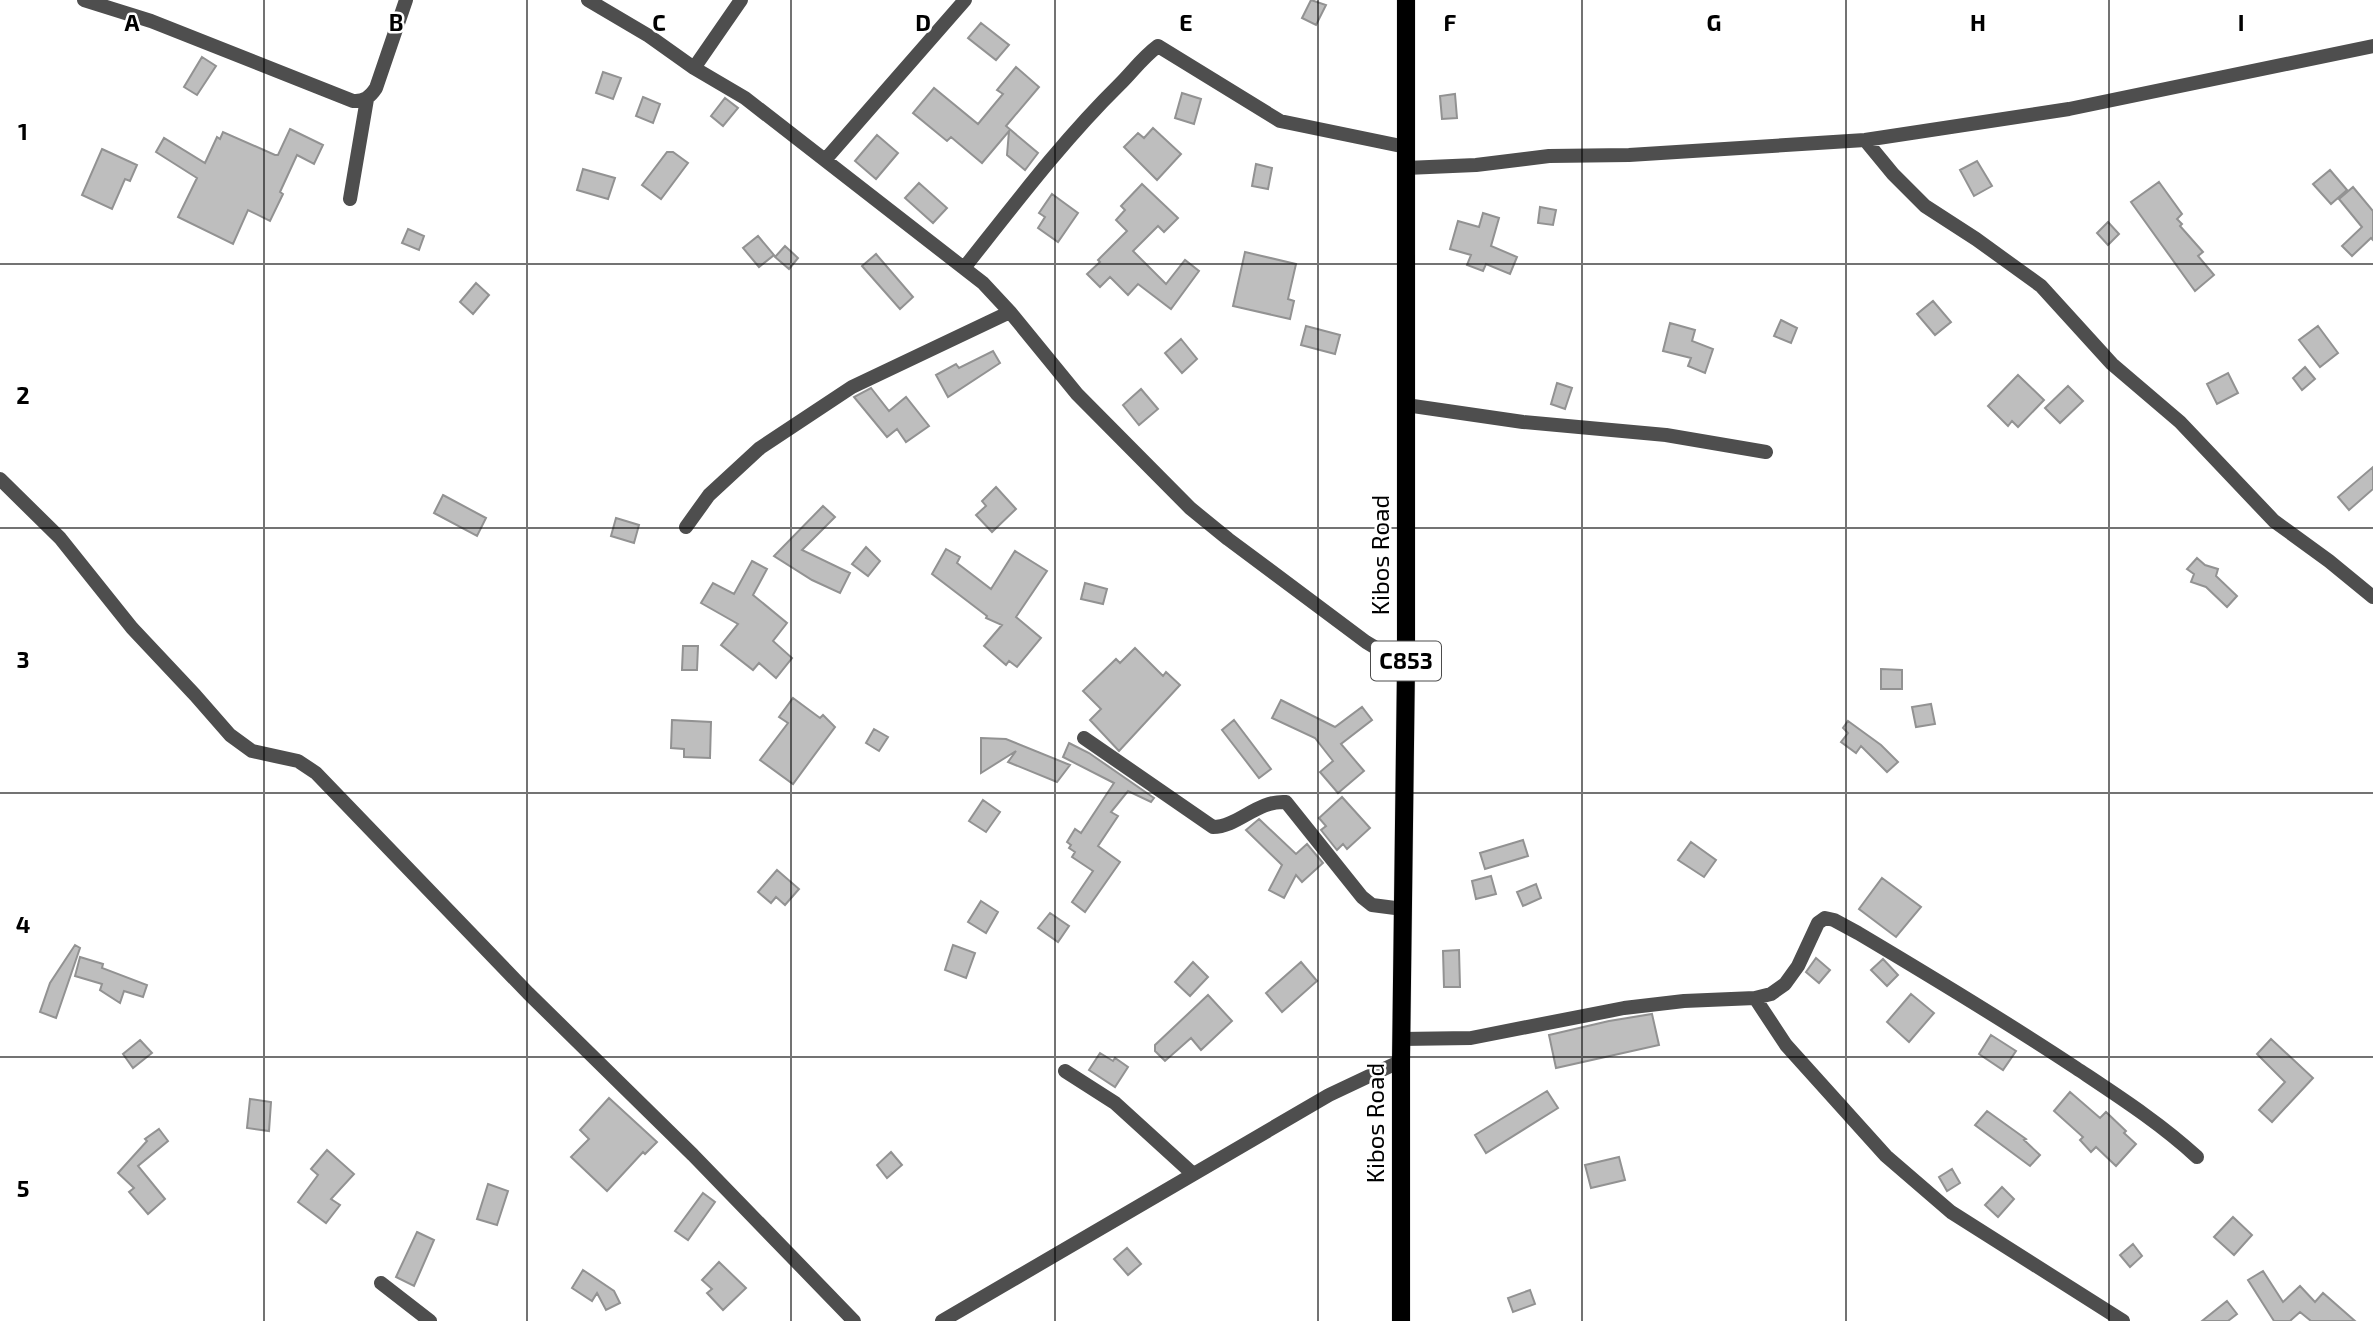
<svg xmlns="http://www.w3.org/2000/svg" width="2373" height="1321" viewBox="0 0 2373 1321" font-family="'Exo 2',sans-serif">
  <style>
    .building { fill: #bebebe; stroke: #929292; stroke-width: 2 }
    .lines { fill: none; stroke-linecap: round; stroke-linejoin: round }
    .primary-casing { stroke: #dbdbdb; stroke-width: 19 }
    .minor { stroke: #4e4e4e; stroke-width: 14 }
    .primary { stroke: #000; stroke-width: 18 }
    .grid { fill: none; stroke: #000; stroke-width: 2; stroke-opacity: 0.55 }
    .labels { text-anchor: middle; stroke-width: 5; stroke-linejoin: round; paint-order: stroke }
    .shield { fill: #fff; stroke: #4c4c4c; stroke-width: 2 }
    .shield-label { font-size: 23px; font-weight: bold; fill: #000 }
    .street-label { font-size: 24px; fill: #000; stroke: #fff }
    .grid-label { font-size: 23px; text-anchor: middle; font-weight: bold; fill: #000; stroke: #fff; stroke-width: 5; stroke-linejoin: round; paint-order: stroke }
  </style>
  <rect width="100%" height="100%" fill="#fff"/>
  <path class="building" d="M1311,0L1326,5L1316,25L1302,18Z
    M981,23L1009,45L996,60L968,38Z
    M202,57L216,66L197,95L184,87Z
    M1016,67L1039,87L1006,126L1038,153L1025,170L1007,155L1009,131L982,163L951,137L947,141L913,113L934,88L978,124L1003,94L997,90Z
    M603,72L621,78L613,99L596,93Z
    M1182,93L1201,99L1194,124L1175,118Z
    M1455,94L1457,118L1442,119L1440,96Z
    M643,97L660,104L653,123L636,116Z
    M725,98L738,108L723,126L711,116Z
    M1153,128L1181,154L1157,180L1124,147L1138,133L1144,138Z
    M290,129L323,145L314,164L297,155L280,192L283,194L270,221L248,210L233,244L178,217L197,178L156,152L164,138L205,163L217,137L220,139L223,132L275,155H278Z
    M877,135L898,153L876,179L855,161Z
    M102,149L137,165L130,181L125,179L112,209L82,195Z
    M667,152H673L688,163L661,199L642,185Z
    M1977,161L1992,186L1974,196L1960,170Z
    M1256,164L1272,168L1268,189L1252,186Z
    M583,169L615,178L608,199L577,190Z
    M2330,170L2347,190L2331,204L2313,184Z
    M2159,182L2182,214L2177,219L2182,224L2180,226L2203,252L2198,256L2214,275L2195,291L2131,202Z
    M919,183L947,208L933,223L905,198Z
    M1142,184L1178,218L1164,232L1158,226L1133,251L1166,284L1185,260L1199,271L1171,309L1138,284L1128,295L1110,277L1100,287L1087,274L1100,262L1098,260L1127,231L1116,220L1125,210L1121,206Z
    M2353,187L2373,211V240L2371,238L2352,256L2342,246L2362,227L2339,199Z
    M1052,194L1078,213L1058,242L1038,228L1045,217L1039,213Z
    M1540,207L1556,210L1553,225L1538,223Z
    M1483,213L1499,218L1491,246L1517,257L1510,274L1486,264L1483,271L1467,265L1471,255L1450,249L1458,221L1479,227Z
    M2108,222L2119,234L2108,245L2097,233Z
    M408,229L424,236L419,250L402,243Z
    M758,236L774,255L759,267L743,248Z
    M785,246L798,258L789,269L775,257Z
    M1245,252L1296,264L1288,299L1294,301L1290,319L1233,306Z
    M876,254L913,297L900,309L862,266Z
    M476,283L489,295L473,314L460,302Z
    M1933,301L1951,322L1935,335L1917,314Z
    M1781,320L1797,328L1791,343L1774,336Z
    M1670,323L1695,330L1692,341L1713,349L1705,373L1688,366L1691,358L1663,351Z
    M1306,326L1340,335L1335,354L1301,345Z
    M2318,326L2338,353L2320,367L2299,340Z
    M1181,339L1197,359L1182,373L1165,353Z
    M993,351L1000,363L948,397L936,375L956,364L959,368Z
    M2305,367L2315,379L2302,390L2293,378Z
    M2228,373L2238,393L2217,404L2207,384Z
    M2018,375L2044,400L2018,427L2012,421L2008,426L1988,406Z
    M1557,383L1572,388L1565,409L1551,404Z
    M2068,386L2083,401L2060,423L2045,408Z
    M871,388L889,411L906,397L929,426L906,442L897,429L887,437L854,397Z
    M1141,389L1158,409L1139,425L1123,405Z
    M2373,467V489L2349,510L2338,497Z
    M996,487L1016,509L992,532L976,515L986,506L982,501Z
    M443,495L486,518L477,536L434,513Z
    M823,506L835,517L802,550L850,573L840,593L812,580L774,556Z
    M616,518L639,525L634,543L611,536Z
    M866,547L880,561L868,576L852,564Z
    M946,549L960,557L957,563L991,589L1015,551L1047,571L1016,617L1041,638L1017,667L1009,661L1006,665L984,646L1002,625L986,618L987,616L932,574Z
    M2197,558L2205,565L2218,569L2216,576L2237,596L2227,607L2206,587L2191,582L2194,574L2187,569Z
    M752,561L767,569L753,595L787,623L773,641L792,658L776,678L759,663L753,670L721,645L738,624L701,603L713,583L734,594Z
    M1085,583L1107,589L1103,604L1081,599Z
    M683,646H698L697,670H682Z
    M1135,648L1163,676L1166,672L1180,685L1119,751L1090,720L1101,709L1083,691L1116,659L1120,663Z
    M1881,669L1902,670V689H1881Z
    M793,698L820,718L823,715L835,727L793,784L760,760L788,723L779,717Z
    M1281,700L1335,727L1362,707L1372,720L1341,744L1364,771L1338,793L1320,772L1333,761L1315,738L1272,718Z
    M1931,704L1935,724L1916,727L1912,707Z
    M672,720L711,722L710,758L684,757V749L671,748Z
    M1234,720L1271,769L1259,778L1222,730Z
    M1848,721L1881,745L1898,762L1887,772L1861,746L1856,753L1841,742L1848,733L1843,728Z
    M874,729L888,737L879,751L866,743Z
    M981,738L1006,739L1070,765L1057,782L1008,762L1016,751L981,773Z
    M1069,743L1089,753L1154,798L1151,802L1128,791L1111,812L1118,816L1098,846L1120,862L1085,912L1072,902L1093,871L1072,857L1075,852L1069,848L1071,845L1067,842L1075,829L1081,833L1114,783L1063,757Z
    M1342,797L1370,828L1347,849L1343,844L1337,850L1321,830L1326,826L1319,818Z
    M983,800L1000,812L986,832L969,821Z
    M1259,819L1296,854L1307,844L1323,863L1302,882L1296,875L1284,898L1269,890L1282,865L1246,830Z
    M1523,840L1528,856L1485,869L1480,853Z
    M1691,842L1716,860L1704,877L1678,860Z
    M777,870L799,889L785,905L776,897L771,903L758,892Z
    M1491,876L1496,894L1476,899L1472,881Z
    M1882,878L1921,907L1896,937L1859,909Z
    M1536,884L1541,898L1523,906L1517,892Z
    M981,901L998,912L986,933L968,922Z
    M1050,913L1069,926L1058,942L1038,928Z
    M75,945L80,948L56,1018L40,1012L50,983Z
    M953,945L975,953L966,978L945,970Z
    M1459,950L1460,987H1444L1443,951Z
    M80,957L103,964L102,968L147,985L143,997L124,991L120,1003L100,990L102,984L75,976Z
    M1816,958L1830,970L1819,983L1806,972Z
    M1883,959L1898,975L1887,986L1871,970Z
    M1193,962L1208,977L1190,996L1175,982Z
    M1301,962L1317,981L1282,1012L1266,993Z
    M1911,994L1934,1013L1909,1042L1887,1022Z
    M1208,995L1232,1021L1201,1050L1191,1038L1165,1061L1155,1051V1045Z
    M1652,1014L1659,1045L1556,1068L1549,1035L1609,1021Z
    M1991,1035L2016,1051L2003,1070L1979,1054Z
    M2271,1039L2313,1078L2272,1122L2259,1110L2285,1082L2257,1054Z
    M140,1040L152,1053L133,1068L123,1054Z
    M1100,1053L1113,1061L1115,1058L1128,1067L1115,1087L1089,1070Z
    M1547,1091L1558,1108L1486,1153L1475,1135Z
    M2070,1092L2100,1118L2106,1112L2126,1131L2124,1133L2136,1144L2116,1166L2096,1147L2091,1152L2080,1140L2083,1137L2054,1111Z
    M609,1098L657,1142L645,1154L643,1152L607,1191L571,1157L589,1139L580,1130Z
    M250,1099L271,1102L269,1131L247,1128Z
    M1987,1111L2026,1139L2024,1140L2040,1155L2030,1166L1975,1125Z
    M159,1129L168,1141L138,1166L165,1199L148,1214L129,1192L134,1188L118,1173L147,1141L145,1139Z
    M327,1150L354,1174L331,1199L340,1205L326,1223L298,1202L318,1175L311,1169Z
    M891,1152L902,1165L887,1178L877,1165Z
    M1619,1157L1625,1180L1591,1188L1585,1165Z
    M1952,1169L1960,1183L1947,1191L1939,1177Z
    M488,1184L508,1191L497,1225L477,1219Z
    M2002,1187L2014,1199L1998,1217L1985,1205Z
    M703,1193L715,1202L688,1240L675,1231Z
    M2233,1217L2252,1235L2234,1255L2214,1237Z
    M417,1232L434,1240L414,1286L396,1277Z
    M2133,1244L2142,1256L2130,1267L2120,1255Z
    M1127,1248L1141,1264L1128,1275L1114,1259Z
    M719,1262L746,1288L723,1310L707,1293L712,1289L702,1280Z
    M583,1270L614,1291L620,1303L606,1310L597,1293L592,1301L572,1288Z
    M2263,1271L2283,1302L2300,1286L2315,1302L2323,1293L2355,1321H2311L2300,1312L2290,1321H2274L2248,1280Z
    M1530,1290L1535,1304L1513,1312L1508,1298Z
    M2227,1301L2237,1314L2228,1321H2202Z"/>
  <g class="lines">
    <g class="primary-casing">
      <path id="primary" d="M1401,1321V1061L1406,666V0"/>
    </g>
    <path class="minor" d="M84,0L151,21L353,101C364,102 370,97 376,88L406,0
      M588,0L649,36L694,68L745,98L983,283L1010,312L1077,394L1190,508L1228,539L1366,642L1406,666
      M694,68L741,0
      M1865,140L1893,174L1925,206L1976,239L2041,286L2112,364L2180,422L2274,521L2329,561L2373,597
      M825,160L965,0
      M1406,168L1476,165L1549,156L1629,155L1865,140L2069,109L2373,46
      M350,199L367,99
      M964,268C1014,205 1063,140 1120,84C1133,71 1143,57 1158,46L1280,121L1406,147
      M1406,405L1523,422L1666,435L1766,452
      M0,479L60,538L132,628L195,695L230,735L252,751L298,761L316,773L528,993L693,1155L854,1321
      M686,527L709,495L760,448L852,387L1010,312
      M1084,738L1213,827C1238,827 1257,800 1286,802L1362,897L1372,905L1403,909
      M1755,998L1786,1045L1886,1156L1951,1212L2123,1321
      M1401,1039L1471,1038L1624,1008L1684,1001L1755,998L1771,994L1785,984L1798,966L1818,923L1825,918L1834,920L1858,933C1932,977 2005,1021 2076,1068C2118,1096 2160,1123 2197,1157
      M1065,1071L1115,1103L1193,1174
      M381,1283L430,1321
      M942,1321L1329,1095L1401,1061"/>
    <use href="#primary" class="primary"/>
  </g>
  <path class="grid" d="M264,0V1321M527,0V1321M791,0V1321M1055,0V1321M1318,0V1321M1582,0V1321M1846,0V1321M2109,0V1321M0,264H2373M0,528H2373M0,793H2373M0,1057H2373"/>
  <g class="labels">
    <rect class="shield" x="1371" y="641.5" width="70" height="39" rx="5"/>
    <g class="shield-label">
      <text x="1406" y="669">C853</text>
    </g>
    <g class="street-label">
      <text transform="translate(1381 555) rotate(-90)" y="8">Kibos Road</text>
      <text transform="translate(1376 1123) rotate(-90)" y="8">Kibos Road</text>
    </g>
  </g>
  <g class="grid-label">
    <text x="132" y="31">A</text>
    <text x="396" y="31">B</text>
    <text x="659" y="31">C</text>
    <text x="923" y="31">D</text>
    <text x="1186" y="31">E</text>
    <text x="1450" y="31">F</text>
    <text x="1714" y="31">G</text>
    <text x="1978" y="31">H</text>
    <text x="2241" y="31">I</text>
    <text x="23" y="140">1</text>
    <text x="23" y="404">2</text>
    <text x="23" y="668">3</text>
    <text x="23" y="933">4</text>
    <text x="23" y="1197">5</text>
  </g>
</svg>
